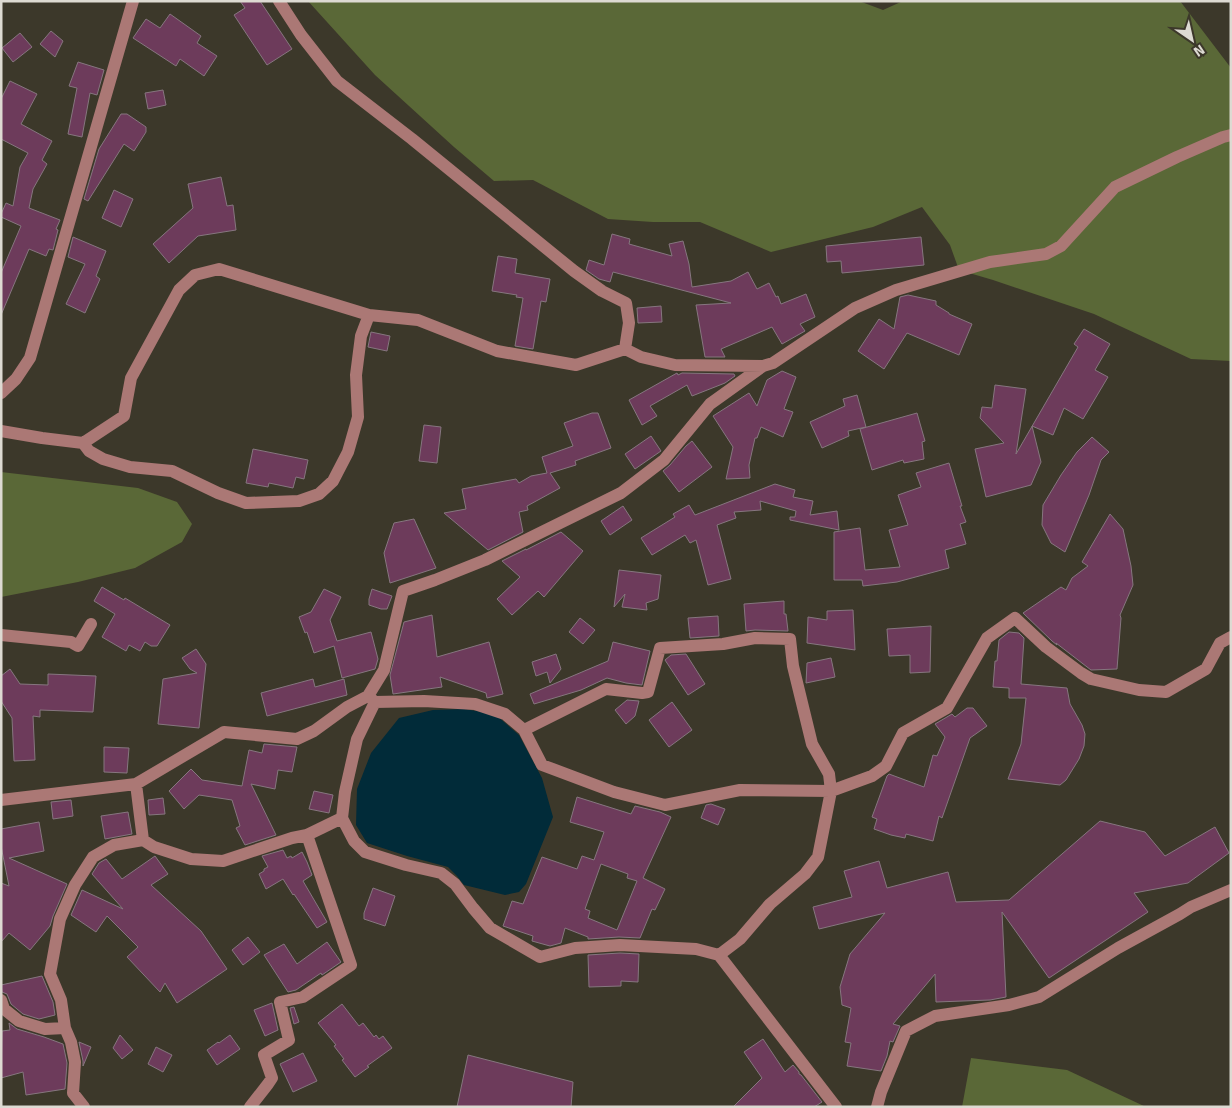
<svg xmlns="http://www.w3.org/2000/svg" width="1232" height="1108" viewBox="0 0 1232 1108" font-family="Signika,sans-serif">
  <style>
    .green { fill: #5a6837 }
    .water { fill: #012b39 }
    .building { fill: #6d3b5b; stroke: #86767f; fill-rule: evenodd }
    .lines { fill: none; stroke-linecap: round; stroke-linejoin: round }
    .minor { stroke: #ab7875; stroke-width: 12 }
  </style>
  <rect width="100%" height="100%" fill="#3c382a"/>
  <path class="green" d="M308,1H859L883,10L903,1H1180L1231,68V361L1191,359L1094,314L993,280L959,270L950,245L922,207L873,227L771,252L700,222H653L608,219L533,180L494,181L454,147L375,75Z
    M1,472L138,488L177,502L192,524L182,542L135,568L78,582L1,597Z
    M971,1058L1067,1070L1146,1107H962Z"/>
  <path class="water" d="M464,709L495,714L519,735L542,778L553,817L526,884L519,892L505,895L464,885L457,876L448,867L407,856L367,843L356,825L357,789L371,753L399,718L433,710Z"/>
  <path class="building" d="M240,1H260L292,49L267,65L234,15L245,8Z
    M170,14L201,36L197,43L217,56L204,76L180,59L176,66L133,38L146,19L160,28Z
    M51,31L63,41L55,57L40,44Z
    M20,33L32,47L13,62L2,48Z
    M78,62L104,70L97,95L90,93L82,137L68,134L77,88L69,86Z
    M10,81L37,94L21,124L52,141L42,160L47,164L33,189L29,208L60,220L56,229L58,230L53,250L49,249L46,256L29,249L1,315V273L21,226L1,217V214L6,203L13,206L20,167L28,153L1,139V99Z
    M163,90L166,105L148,109L145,93Z
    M121,114H127L146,127V132L134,151L124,144L88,201L84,199L99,149Z
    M221,177L227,206L233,205L236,230L198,236L169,263L153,244L193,208L188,184Z
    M114,190L133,199L121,227L102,218Z
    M612,234L630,239L629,244L672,256L669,244L683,241L689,264L692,287L731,281L748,272L757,289L769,283L776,297L778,296L781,304L806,294L815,317L800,324L805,331L782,344L772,327L721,349L725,357H705L696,305L731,303L613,272L610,282L599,279L586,270L589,260L604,265Z
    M73,237L106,251L96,276L100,279L85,313L66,304L85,264L68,257Z
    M921,237L924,265L842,273L841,261L827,262L826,246Z
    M498,256L517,259L515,273L550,279L546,302L541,301L533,349L515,346L523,298L516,297L517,295L492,291Z
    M908,295L936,301V305L949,313V314L972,324L959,355L907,333L884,369L858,351L879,319L894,329L900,297Z
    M661,306L662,322L638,323L637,308Z
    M1084,329L1110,344L1095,370L1108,377L1083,419L1064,408L1053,435L1032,426L1041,462L1031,485L986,497L975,449L1004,443L980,418L982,407L992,408L995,385L1026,389L1016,454L1078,347L1074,344Z
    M371,332L390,336L387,351L368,347Z
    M782,371L796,377L784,409L793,412L783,437L761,427L757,438H755L749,465L750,478L726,479L733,447L713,416L749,393L757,406L767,380Z
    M677,373L678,375L682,373L734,374L735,376L725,383L692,396L687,385L650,406L657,416L642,425L629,400Z
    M857,395L866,427L848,431L849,436L822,448L810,422L845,406L843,399Z
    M592,413H598L611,448L575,461L576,465L550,473L560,488L527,506L528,510L519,512L523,532L488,550L444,513L466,509L462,489L516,479L519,483L531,476L547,473L542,457L573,446L564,423Z
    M917,413L925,441L922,442L924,459L904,463L903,460L872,470L860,429Z
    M424,425L441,427L437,463L419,461Z
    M651,436L661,451L635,469L625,454Z
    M1092,437L1109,452L1101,460L1089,495L1065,552L1051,543L1042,525L1043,505L1061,475L1077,452Z
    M692,441L712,467L679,492L663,471L670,465L686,446Z
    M253,449L308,460L304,479L296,477L293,488L269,483L268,487L246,483Z
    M949,463L962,506H960L966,522L960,524L966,544L945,550L949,568L897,582L863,586L862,580H834V532L860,528L865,570L900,567L889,530L908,525L898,495L921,487L916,473Z
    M775,484L795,490L793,497L813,501L810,515L837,511L839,530L790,520V517H795L796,511L760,501L761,510L734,512L736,518L717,525L731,579L708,585L696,540L690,543L685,535L652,555L641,538L675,517L673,514L689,505L695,515Z
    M623,506L632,520L610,535L601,521Z
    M1110,514L1123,529L1131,566L1133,585L1120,615L1121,618L1117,669L1091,670L1056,643L1057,645L1052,641L1023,613L1061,587L1066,590L1072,578L1088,566L1082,562Z
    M414,519L436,568L390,583L384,553L394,523Z
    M561,532L583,551L544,597L538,591L512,615L497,599L520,577L502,561L526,549V550Z
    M619,570L661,575L658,599L646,603L647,610L622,607L625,594L614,607Z
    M102,587L124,600L125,598L170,625L157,646H151L145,642L140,651L129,645L126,651L102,637L115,614L94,601Z
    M324,589L341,597L330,620L337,641L371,632L378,659L375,669L342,678L334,646L314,653L307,632L305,633L299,617L311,612Z
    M372,589L392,596L387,609H381L369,605V599Z
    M784,601V614H786L788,631L755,630L746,631L744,604Z
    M853,610L855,650L807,643L808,617L827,620V611Z
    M432,615L437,657L489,642L503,694L487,698L486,693L440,677L442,687L393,694L390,675L404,622Z
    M718,616L719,636L690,638L688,618Z
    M580,618L595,630L583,644L569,632Z
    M931,626L930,672L910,673V655L889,656L887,629Z
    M1009,632L1019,633L1024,638L1021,684L1067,688L1070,704L1082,725L1085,734L1084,746L1079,759L1066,780L1060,785L1008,779L1021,744L1026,698H1009V688L993,687L995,661H997L999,640Z
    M613,642L650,651L642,685L626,683L607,678L581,690L534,704L530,694L608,661Z
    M196,649L206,664L199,728L158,724L163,679L197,673L190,669L182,658Z
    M556,654L561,669L550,683L547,672L536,676L532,662Z
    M686,654L705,684L688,695L665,660L671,655Z
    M831,658L835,677L806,683L807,663Z
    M10,669L20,684L48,685V674L96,676L93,712L40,710V717L33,716L35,760L14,761L12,718L1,701V676Z
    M313,679L315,687L344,679L347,695L267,716L261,693Z
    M627,700L639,701L635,716L626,724L615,710Z
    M672,702L692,730L669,747L649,720Z
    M967,708H973L987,726L970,738L942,818L939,816L933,841L906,834L905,838L891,835L874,829L877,819L872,817L887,776L889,774L924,787L933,755L937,756L945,737L935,724L952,714L955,717Z
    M264,744L297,747L292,772L278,770L275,789L251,784L276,835L245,845L236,828L240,826L232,800L199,795L184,809L169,791L191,769L202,780L242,786L249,750L262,753Z
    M104,747L129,748L127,773L104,772Z
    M314,791L333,795L329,813L309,809Z
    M577,797L631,814L635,806L660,812L671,817L643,878L665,889L655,910L652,909L640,938L619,937L588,939V937L565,928L561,943L550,946L532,941L533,936L503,926L512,901L523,904L542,857L577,869L582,856L594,860L604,832L570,822ZM601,864L628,874L627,878L637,881L617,930L588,918L590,911L585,909Z
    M163,798L165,814L149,815L148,800Z
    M71,800L73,816L53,819L51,802Z
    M711,804L725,809L718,825L701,818L706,805Z
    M128,812L132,834L105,839L101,816Z
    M1100,821L1145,832L1165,856L1215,827L1229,853L1188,883L1134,893L1148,912L1049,978L1002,912L1006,997L990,1000L936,1002L935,974L893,1024L900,1026L893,1042L890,1041L887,1056L881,1071L847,1066L851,1043L845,1042L851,1008L842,1005L840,987L850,954L885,913L819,929L813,907L852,897L844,871L879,861L887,888L948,872L956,902L1009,900Z
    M39,822L44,851L9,858L67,884L53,916L50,926L30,950L9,933L1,942V883L9,886L1,846V829Z
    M283,850L287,858L291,856L292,858L302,852L307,862L312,875L303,881L327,922L317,928L294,894L293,895L283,879L266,889L259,874L264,871V869L268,867L262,856Z
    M155,856L168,874L151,885L201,931L227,969L177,1003L165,983L160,992L127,957L138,947L107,916L96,932L71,915L82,890L123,909L92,874L99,863L106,859L122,879Z
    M373,888L395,896L385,926L364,919V913Z
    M248,937L260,952L243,965L232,950Z
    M327,942L341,962L322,975L321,973L296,990L288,992L264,955L284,944L297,964Z
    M620,953L639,954L638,982L621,981V986L589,987L588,955Z
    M42,976L53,1002L55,1015L39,1019L23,1014L11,1004L7,994L2,992L1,985Z
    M272,1003L278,1030L265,1036L254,1010Z
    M342,1004L359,1026L363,1023L374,1037L376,1035L379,1039L383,1036L392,1048L367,1066L369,1067L355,1077L342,1060L344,1059L334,1046L336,1045L318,1023Z
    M294,1007L299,1022L294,1024L290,1008Z
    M9,1023L17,1029L44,1037L63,1044L67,1063L65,1089L26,1095L23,1072L1,1078L2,1031L10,1030Z
    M120,1035L133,1050L122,1059L113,1048Z
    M230,1035L240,1049L217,1065L207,1050L218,1042L219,1043Z
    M763,1039L785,1072L793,1065L799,1072V1074L801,1075L822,1102L814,1107H733L762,1078L744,1052Z
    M79,1042L91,1047L83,1066V1061Z
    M156,1047L172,1055L163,1072L148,1064Z
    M303,1053L317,1081L293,1092L280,1064Z
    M468,1055L573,1082L571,1107H457Z"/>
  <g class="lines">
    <path class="minor" d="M279,1L301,35L337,81L412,139L574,271L602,291L626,303L629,323L625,349
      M1,393L16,379L30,358L133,1
      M1,431L42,438L83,443L124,416L131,378L179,290L195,275L219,269L369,315L418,320L497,351L576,365L625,349L641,357L675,365L763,366
      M83,443L89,451L103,459L130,467L172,471L218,493L246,503L299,501L319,494L333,481L348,452L358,417L356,375L361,336L369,315
      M1,635L71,642L78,646L91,624
      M368,696L375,702L424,701L475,704L505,714L524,730L542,765L614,792L665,805L740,790L831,791L872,776L886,766L903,733L947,708L987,638L1015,618L1046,647L1081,673L1091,679L1139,690L1166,692L1206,669L1220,643L1231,637
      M375,702L357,739L345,792L342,818L354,841L365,852L406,865L441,873L455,884L473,908L490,928L540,957L575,948L620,945L696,949L719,955L836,1107
      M524,730L606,689L642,693L648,692L660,648L723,644L755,638L790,639L793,666L812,744L829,774L831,791L818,857L805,874L770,904L740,939L719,955
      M136,784L143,840
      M1,800L136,784L224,732L297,739L314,731L347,707L368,696L384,670L403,591L435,580L485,560L621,493L664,460L710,404L763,366L773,363L855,308L896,290L990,262L1046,254L1061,246L1115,187L1177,157L1223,137L1231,135
      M1,1000L4,1009L19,1021L45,1029L65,1028
      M84,1107L73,1093L75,1062L71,1042L65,1028L61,1000L50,974L60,919L75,885L93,857L114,845L143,840L154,847L191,859L223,861L292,838L307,835L342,818
      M250,1107L268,1084L272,1078L264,1055L289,1040L280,1002L303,997L351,965L307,835
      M877,1107L881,1092L906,1031L935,1016L1009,1005L1039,997L1118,948L1180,914L1191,907L1231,890"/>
  </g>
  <rect width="1232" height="1108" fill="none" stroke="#dddad2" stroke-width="5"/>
  <g transform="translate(1192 40) rotate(146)" stroke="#3c382a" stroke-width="4" paint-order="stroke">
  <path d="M0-4L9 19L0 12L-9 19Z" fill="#dddad2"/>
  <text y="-8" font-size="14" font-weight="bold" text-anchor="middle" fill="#dddad2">N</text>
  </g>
</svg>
